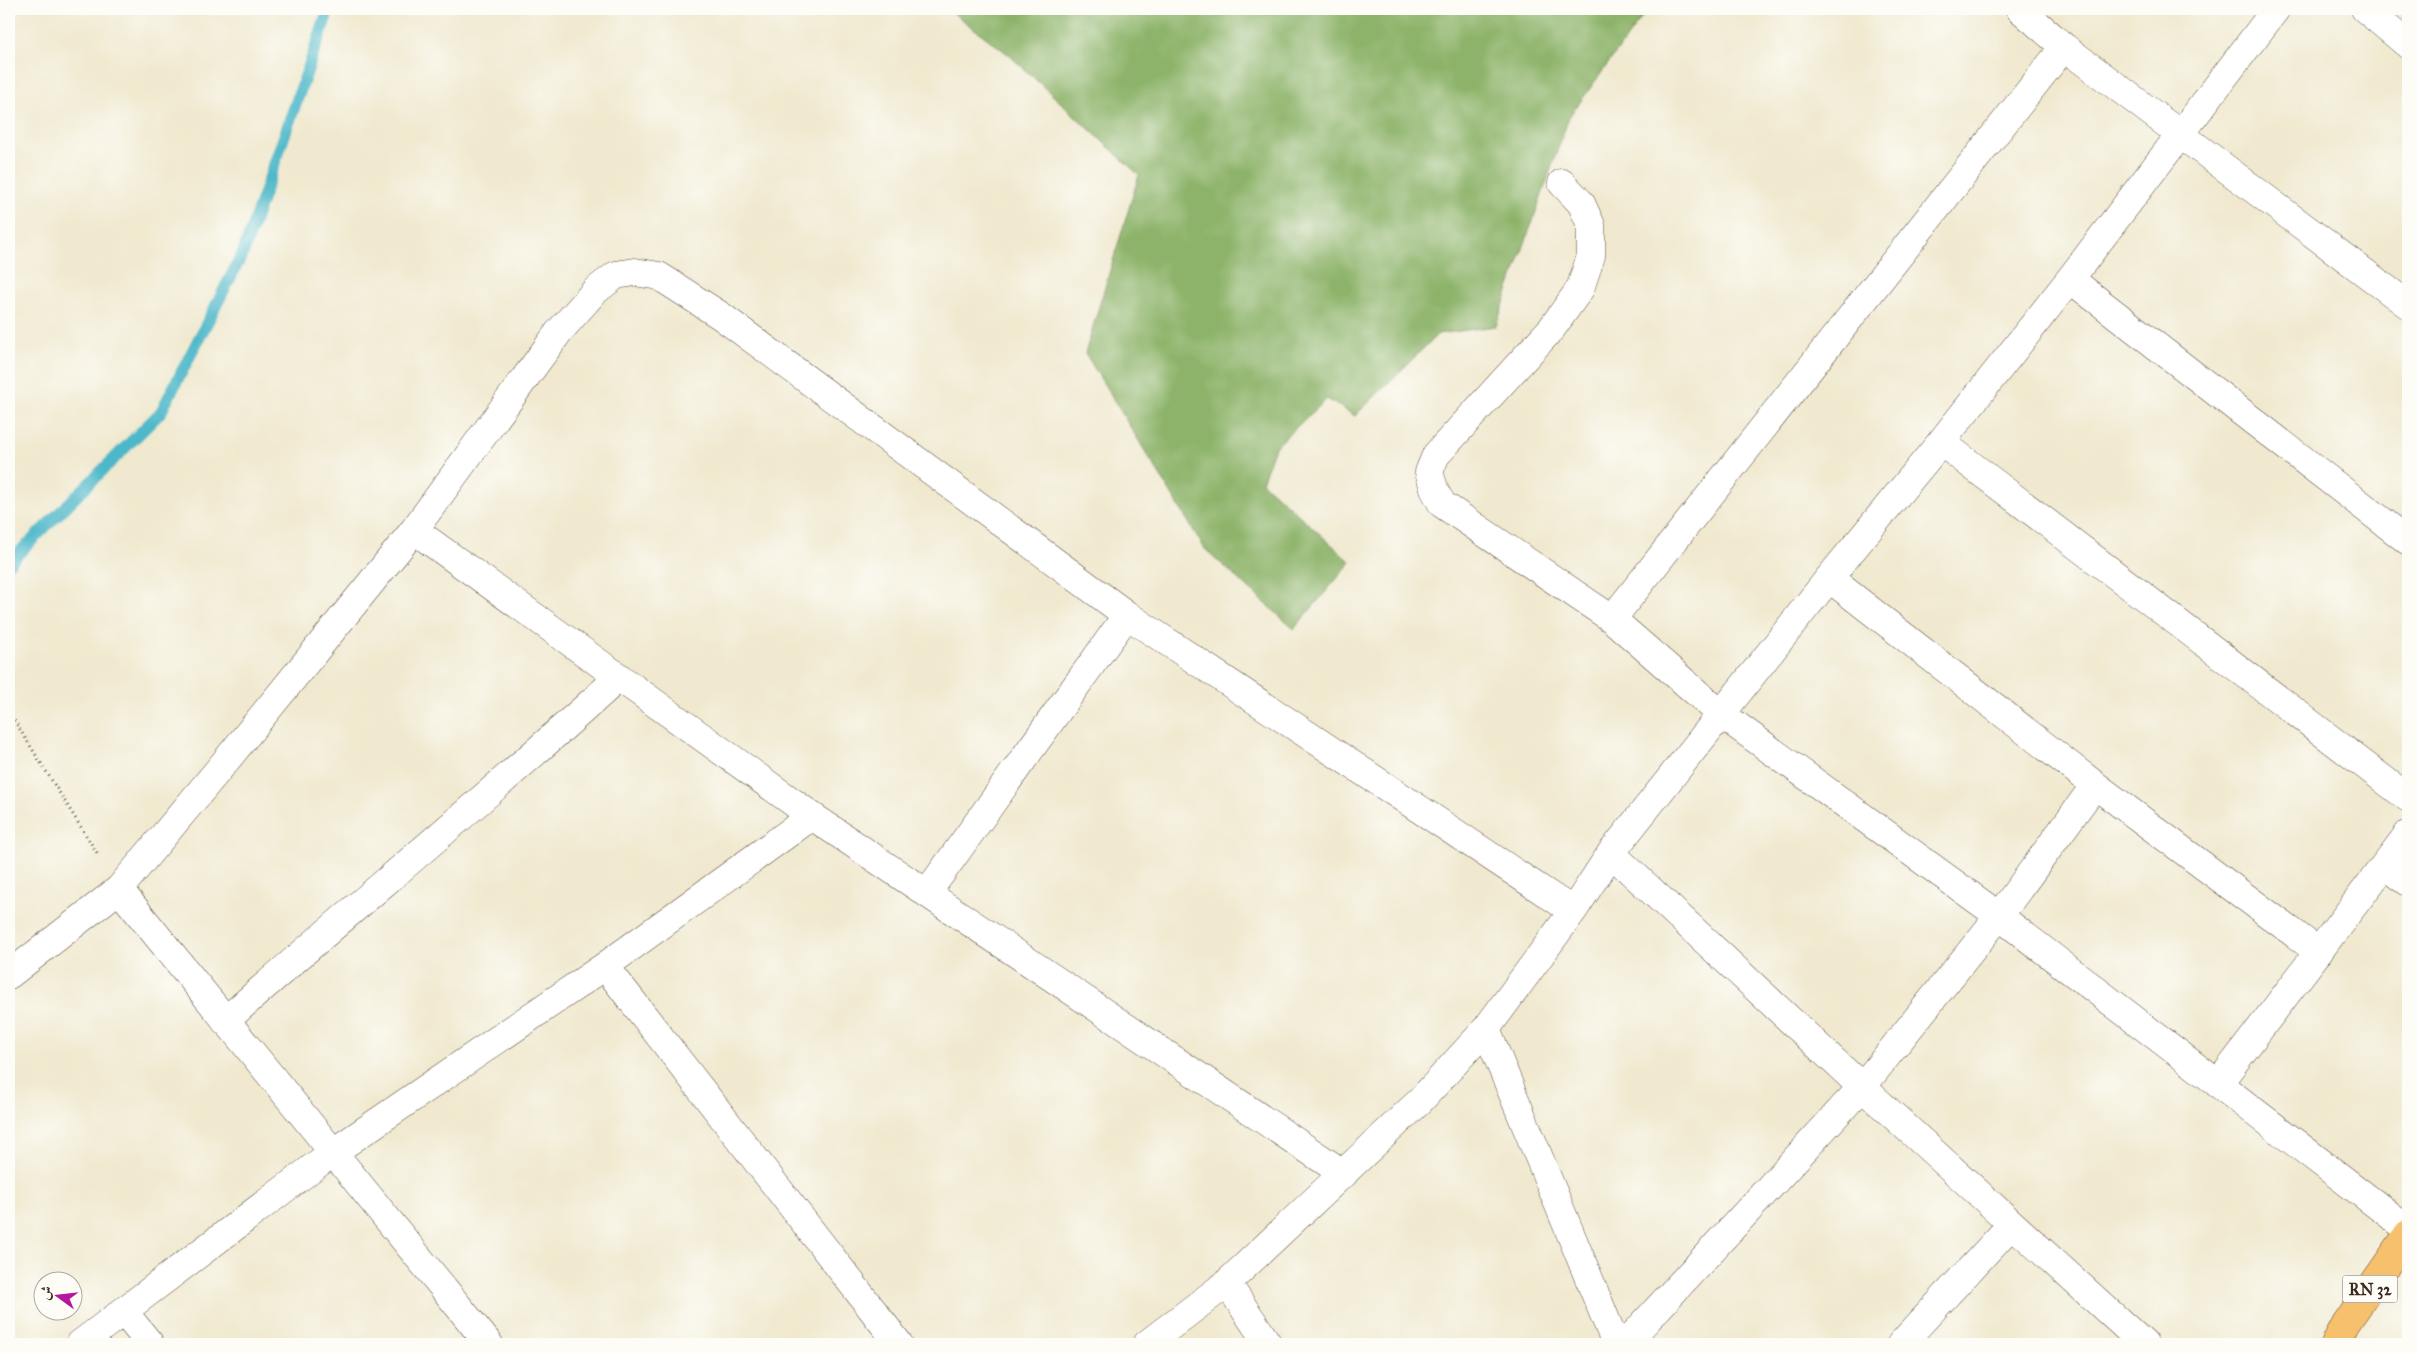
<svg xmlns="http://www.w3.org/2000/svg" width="2417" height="1353" viewBox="0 0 2417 1353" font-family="'IM FELL Great Primer',Amiri,serif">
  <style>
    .forest { fill: #8cb369; stroke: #646e44 }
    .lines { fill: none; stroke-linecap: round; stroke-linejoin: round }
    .stream { stroke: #4cb7c9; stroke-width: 12 }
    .street-casing { stroke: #564739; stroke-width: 29 }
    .primary-casing { stroke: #564739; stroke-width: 29 }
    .path { stroke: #564739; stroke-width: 3; stroke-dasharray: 1 4; stroke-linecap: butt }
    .street { stroke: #fff; stroke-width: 28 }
    .primary { stroke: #f7c06c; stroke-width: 28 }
    .labels { text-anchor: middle; stroke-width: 5; stroke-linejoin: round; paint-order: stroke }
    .shield { fill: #fdfcf7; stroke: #75695f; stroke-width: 1 }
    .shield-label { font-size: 16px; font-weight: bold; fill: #3b2a1e }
  </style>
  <rect width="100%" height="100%" fill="#fdfcf7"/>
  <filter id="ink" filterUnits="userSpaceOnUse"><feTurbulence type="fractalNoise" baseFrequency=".02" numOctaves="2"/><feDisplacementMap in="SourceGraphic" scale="10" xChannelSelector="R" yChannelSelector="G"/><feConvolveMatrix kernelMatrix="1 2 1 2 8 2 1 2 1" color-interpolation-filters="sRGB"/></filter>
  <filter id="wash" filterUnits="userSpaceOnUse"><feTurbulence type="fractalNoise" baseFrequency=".0096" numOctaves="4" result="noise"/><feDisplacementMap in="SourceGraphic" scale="20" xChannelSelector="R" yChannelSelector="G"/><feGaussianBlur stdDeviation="1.12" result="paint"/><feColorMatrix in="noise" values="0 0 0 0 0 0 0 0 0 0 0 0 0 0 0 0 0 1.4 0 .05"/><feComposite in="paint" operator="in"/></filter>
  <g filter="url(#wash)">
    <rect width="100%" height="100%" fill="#f0e9cf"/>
    <path class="forest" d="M948,9H1648L1569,117L1496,326L1438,334L1355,416L1327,399L1275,447L1262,482L1351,562L1294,629L1205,549L1085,353L1139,175L1008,54Z"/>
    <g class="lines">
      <path class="stream" d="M9,563L161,412L243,253L329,9"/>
    </g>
  </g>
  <g filter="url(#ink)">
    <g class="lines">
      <g class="street-casing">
        <path id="street" d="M2020,9L2064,47L2408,305
          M2365,9L2408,45
          M1562,183L1581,203L1591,225V256L1580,289L1552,328L1436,455L1429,472L1435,491L1442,504L1612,619L1721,714L1999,916L2408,1229
          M2070,279L2408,541
          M1941,442L2408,798
          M414,530L812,816L1344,1174
          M1829,578L2095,785L2319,952
          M1612,619L2064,47
          M1611,853L1862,1087L2144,1344
          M2385,865L2408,882
          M119,889L489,1344
          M927,893L1127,615
          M605,966L899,1344
          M9,975L119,889L220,768L414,530L558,333L595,291L616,275L635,272L659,276L721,316L1127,615L1573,911
          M225,1021C356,905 491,795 619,677
          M1486,1029L1616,1344
          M2218,1084L2408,834
          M1227,1283L1268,1344
          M124,1312L150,1344
          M80,1344L332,1153L605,966L812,816
          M1147,1344L1227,1283L1420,1101L1486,1029L1573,911L1611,853L1829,578L1941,442L2070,279L2276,9
          M1625,1344L1862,1087L1999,916L2095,785
          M1901,1344L2012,1224"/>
      </g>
      <g class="primary-casing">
        <path id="primary" d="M2335,1344L2346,1323L2408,1234"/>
      </g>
      <path class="path" d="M9,712L99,856"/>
      <use href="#street" class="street"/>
      <use href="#primary" class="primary"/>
    </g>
  </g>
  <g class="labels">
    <rect class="shield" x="2342.5" y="1275.5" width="55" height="27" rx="4"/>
    <g class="shield-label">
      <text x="2370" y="1295">RN 32</text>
    </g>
  </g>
  <rect width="2417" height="1353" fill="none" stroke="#fdfcf7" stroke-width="30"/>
  <g transform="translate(58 1296) rotate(285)"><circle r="24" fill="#fdfcf7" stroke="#afa8a0"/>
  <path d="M0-4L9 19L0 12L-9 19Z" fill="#b5179e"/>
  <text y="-8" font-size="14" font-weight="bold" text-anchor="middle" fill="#3b2a1e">ش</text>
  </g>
</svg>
